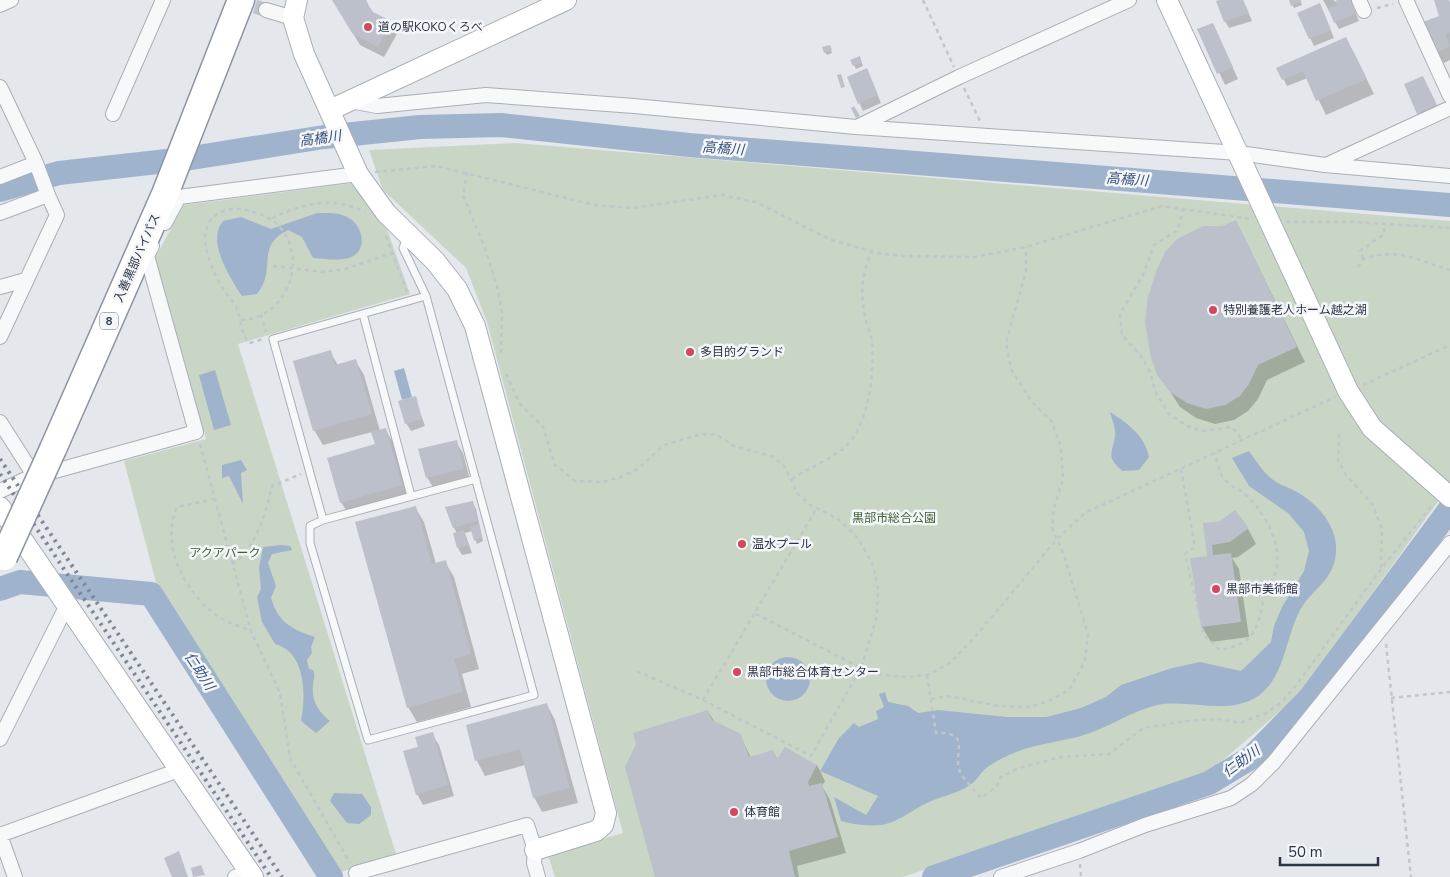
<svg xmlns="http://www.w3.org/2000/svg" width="1450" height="877" viewBox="0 0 1450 877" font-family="'Nunito Sans','Noto Sans JP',sans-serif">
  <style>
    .green { fill: #c9d6c5 }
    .water { fill: #9fb4cc }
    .shadow { fill: #0003 }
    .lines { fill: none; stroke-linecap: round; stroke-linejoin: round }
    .river { stroke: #9fb4cc; stroke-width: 24 }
    .building { fill: #bbc0ca }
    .street-tunnel { stroke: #bfc3cb; stroke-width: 14; stroke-dasharray: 14 7; stroke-linecap: butt }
    .lane-casing { stroke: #a9aeb7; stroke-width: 9 }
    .street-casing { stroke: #a9aeb7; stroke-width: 16 }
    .secondary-casing { stroke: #a9aeb7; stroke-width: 22 }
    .highway-casing { stroke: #8b94a3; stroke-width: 29 }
    .path { stroke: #c2c5cb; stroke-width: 2.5; stroke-dasharray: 4 4; stroke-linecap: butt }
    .lane { stroke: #f7f8fa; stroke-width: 7 }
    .street { stroke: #f7f8fa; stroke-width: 14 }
    .secondary { stroke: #fff; stroke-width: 20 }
    .highway { stroke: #fff; stroke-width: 26 }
    .rail { stroke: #7d8696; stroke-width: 4; stroke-dasharray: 2.5 5; stroke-linecap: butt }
    .highway-bridge-casing { stroke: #8b94a3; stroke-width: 29; stroke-linecap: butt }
    .highway-bridge { stroke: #fff; stroke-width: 26 }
    .poi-dot { fill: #d1495b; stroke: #f4f6f9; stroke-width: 2 }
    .labels { text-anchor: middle; stroke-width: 5; stroke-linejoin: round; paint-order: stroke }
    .shield { fill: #f4f6f9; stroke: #676e7b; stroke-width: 1 }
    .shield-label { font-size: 11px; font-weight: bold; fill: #2b3445 }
    .poi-label { font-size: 12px; fill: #2b3445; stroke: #f4f6f9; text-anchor: start }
    .street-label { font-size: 12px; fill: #2b3445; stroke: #f4f6f9 }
    .park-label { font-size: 12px; fill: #3f6138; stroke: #f4f6f9 }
    .water-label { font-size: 14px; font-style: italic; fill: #34527a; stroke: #f4f6f9 }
  </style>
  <rect width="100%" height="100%" fill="#e4e7ec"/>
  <path class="green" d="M516,143L1450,221V485L1299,695L1208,773L903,877H555L548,855L623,833L487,322L466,268L383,190L369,150Z
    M354,183L387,229L410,294L238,344L396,854L341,872L158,590L124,461L206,439L155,258L184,205Z"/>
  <path class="water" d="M317,213C329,213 342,212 352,220C364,230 367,252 349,258C337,261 325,259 313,258L302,237L288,230C254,247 278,268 257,294L242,296C230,278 206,241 223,221L241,217L271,229Z
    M404,368L412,397L402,400L394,371Z
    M215,370L231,425L214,430L199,375Z
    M1110,412C1127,423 1145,435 1149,457L1139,470L1122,471C1106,457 1112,454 1115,436C1116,428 1112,420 1110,412Z
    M1249,451C1257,462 1264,474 1276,482C1283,486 1290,488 1297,492C1316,503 1334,522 1336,545C1338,580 1312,587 1299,612C1285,640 1284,681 1255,698C1226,715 1189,699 1157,705C1132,711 1111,726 1087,734C1063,742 1037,743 1014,753C1004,757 992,763 984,770C981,773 978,778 974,782C960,794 939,796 923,805C911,811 899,821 886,824C872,827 854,825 841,821L834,797L866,815L878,796L820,771L839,738L854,723L859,727L878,719L876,711L884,707L879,694L885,692L888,702L908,706L918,713L938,710L1007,717H1046L1081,708L1106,697L1121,685L1172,668L1200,662L1241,671L1271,642L1274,626L1282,607L1304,571L1309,551L1304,532L1288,513L1249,486L1232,458Z
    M241,460L247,470L241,473L243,504L229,476L222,478V465Z
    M281,545L290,546L292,550L272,554L268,563L276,586L271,598C278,622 291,629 315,637L311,647L312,653L307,660L309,669L313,670C316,676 313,679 313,686C311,700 319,713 330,721L316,733L301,721C306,695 306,652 275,644L262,622L257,597L261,589L259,568L263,547Z
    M766 679a22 22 0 1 1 44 0a22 22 0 1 1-44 0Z
    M334,793L362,794L371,807V815L359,824L347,823L330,801Z"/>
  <path class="shadow" d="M333,0H366L372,13L390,22L397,34L384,57L360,45Z
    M1222,0H1243L1252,21L1229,28L1225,21Z
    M1290,0H1300L1302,5L1294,8Z
    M1323,0H1334L1335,2L1350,0L1359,21L1339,29Z
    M1437,0H1448L1450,3V60L1444,63L1437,52L1441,16Z
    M1323,12L1334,38L1314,46L1299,14Z
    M1213,24L1238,79L1225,85L1199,30Z
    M831,50L832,53L827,55L825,52Z
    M1354,53L1374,94L1326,115L1308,78L1287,86L1278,68Z
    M852,61H861L863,66L856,69Z
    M848,77H870L881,103L863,111Z
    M1426,84L1440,113L1422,120L1418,113Z
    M1244,237L1305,362L1267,380L1258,399L1248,411L1234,420L1215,424L1196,418L1180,407L1159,374Z
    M330,352L338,365L355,360L364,375L380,431L385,429L394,444L410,500L350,517L341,502L376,445L372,432L323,445L314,430Z
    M415,398L425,426L411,431L406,423Z
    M456,442L463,453L470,480L434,489L427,477Z
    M472,502L476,509L483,541L477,544L472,531L465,533L472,553L462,555L458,548L457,533L454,528Z
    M415,507L424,522L436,564L445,562L454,577L479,669L462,674L471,707L417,722L408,707Z
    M1204,525L1248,529L1256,544L1238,557L1232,558L1239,569L1249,637L1211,642L1202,627L1192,559L1209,557Z
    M547,705L555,720L578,803L542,812L534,797L525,765L485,776L477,761L467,726Z
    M708,711L715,723L740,735L751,758L773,751L778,760L817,765L825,781L822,786L830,800L846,853L797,866L799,877H656Z
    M432,734L439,745L454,796L423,805L417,794L420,748Z"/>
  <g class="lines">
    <path class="river" d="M0,190L59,173L185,159L324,137L420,127L501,125L689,145L1450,205
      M0,589L20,582L151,594L331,877
      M934,877L1209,783L1252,757L1310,698L1450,509"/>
  </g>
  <path class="building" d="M332,0H365L373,12L391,21L378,47L352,33Z
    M1219,0H1243L1249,13L1224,22L1216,1Z
    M1289,0H1301V2L1291,6Z
    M1338,0H1351L1356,13L1334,23L1328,8L1337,5L1335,1Z
    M1434,0H1449L1450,3V32L1446,34L1450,46L1436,53L1423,22L1439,16Z
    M1320,3L1331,30L1309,39L1297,13Z
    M1213,23L1233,67L1217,74L1197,29Z
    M1346,37L1367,79L1316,101L1303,71L1282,80L1276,68Z
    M830,45L832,50L824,53L822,47Z
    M860,56L862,63L853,66L850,60Z
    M867,68L878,95L858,104L847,77Z
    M841,74L845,87L841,88L837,75Z
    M1423,76L1437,105L1417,114L1404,84Z
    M854,106L860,116L856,118L851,108Z
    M1236,220L1297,347L1258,365L1249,384L1240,396L1225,405L1206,409L1187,403L1170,392L1157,375L1151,358L1145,322L1148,297L1156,272L1165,252L1177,239L1203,226H1222Z
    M331,350L335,365L356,359L372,414L313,431L293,361Z
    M416,396L422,419L405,424L398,401Z
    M386,428L402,485L340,503L327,458L375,444L371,432Z
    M457,440L464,469L426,478L418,449Z
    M473,501L478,521L453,528L445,507Z
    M416,506L432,564L446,560L471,654L454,659L463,692L407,708L355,522Z
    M1235,510L1249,528L1230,542L1212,545L1213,555L1231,553L1241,622L1201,627L1190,558L1207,556L1203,523L1220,521Z
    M479,524L482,538L474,541L470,527Z
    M464,530L469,546L457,548L453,533Z
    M547,703L570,788L533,798L520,749L475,761L466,725Z
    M708,710L712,720L741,734L749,757L773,750L777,759L785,747L817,765L808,782L809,786L822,783L838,837L789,851L795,877H655L625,767L636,744L633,733Z
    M433,732L448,785L416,795L403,751L418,747L415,737Z
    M179,851L188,877H172L164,858Z
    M201,865L205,875L193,877L191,868Z"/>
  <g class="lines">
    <path class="street-tunnel" d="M235,0L266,10"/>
    <g class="lane-casing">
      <path id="lane" d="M407,237L403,248L426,296L534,695L368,740L310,543V526L323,520L476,479
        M363,314L411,496
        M323,520L273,339L426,296"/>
    </g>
    <g class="street-casing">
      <path id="street" d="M1359,0L1364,11
        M1406,0L1450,96
        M0,5L11,0
        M266,10L293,18
        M0,87L36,163L0,177
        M350,101L377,106L486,95L634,106L856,127L1239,153L1325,165L1450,176
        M113,114L163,0
        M857,127L959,77L1129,0
        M36,163L48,195
        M1326,165L1450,108
        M0,213L48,195L57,215L0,337
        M165,223L179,197L358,174
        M0,287L26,280
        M0,422L35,477
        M0,491L26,479L196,432L147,256L152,246
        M0,739L67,605
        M0,835L179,770
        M0,835L15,877
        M356,873L527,825L535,850L534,863L538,877
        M235,877L250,872
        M1001,877L1079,851L1145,825L1231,798L1252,784L1274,762L1450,543"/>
    </g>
    <g class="secondary-casing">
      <path id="secondary" d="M297,0L293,18L304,54L358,174L386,213L435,261L457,289L475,326L606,813L603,825L596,831L535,850
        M1167,0L1348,391L1372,428L1450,497
        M330,110L566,0
        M0,507L253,877"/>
    </g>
    <g class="highway-casing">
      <path id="highway" d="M53,449L165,194L241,0"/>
    </g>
    <path class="path" d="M923,0L954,67
      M1377,8L1393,4
      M964,88L981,123
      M375,172L437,166L594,205L632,208L722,195L756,202L831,240L882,254L903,256L975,257L1026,247L1162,206L1251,219
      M467,172L463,195L485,248L497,286L502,312L501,356
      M1183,208L1178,230L1154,245L1143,275L1120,314L1122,335L1141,356L1150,372L1155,391L1168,413L1187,426L1202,431L1232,427L1242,440
      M272,218C305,203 331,196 365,212
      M1286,222H1352L1450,228
      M386,236L407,292
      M1363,259L1360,251L1384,234V224
      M273,266L323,272L345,269L392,253
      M1358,267L1363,259C1402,247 1414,260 1450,270
      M261,314L266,332
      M241,320C296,319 316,232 257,213C245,209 236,207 224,211C190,222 210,269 224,290C227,295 232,300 235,305C242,317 239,333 250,343L263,339
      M506,374L520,404L543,427L555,465L575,481L603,482L621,477L638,469L664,445L701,434L717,435L734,446L774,457L785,467L798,494L809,504L838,519L858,538L873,565L878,589L877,616L861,668L811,756L703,700L634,670
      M1363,385L1450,345
      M1339,434L1338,460L1346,475L1373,505L1382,530L1381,569
      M200,444L251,631L280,693L290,758L350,863
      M1181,469L1195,547L1185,554L1204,635L1220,650C1252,644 1257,633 1263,601C1265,588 1275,579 1277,566C1281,541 1263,510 1245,494C1239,489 1231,486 1226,481C1219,475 1217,461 1215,453
      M792,479C811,466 838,458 852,439C870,414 874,373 872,343C872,337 869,331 867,325C860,296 860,278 872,251
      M215,499L177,507C160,546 185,594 219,617C228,623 240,626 251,631
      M232,564C256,549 266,513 272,486L301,474
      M756,614L861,668L881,675L908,677L927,675L949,664L974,638L1057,539L1085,513L1335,397
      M1386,644L1411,877
      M927,675L936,733C971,732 954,751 959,769C962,779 975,790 981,798L997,786L1001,777L1019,768L1061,757L1109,754L1143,728L1187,721L1219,719L1240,723L1266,713L1281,703L1297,684L1381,569L1433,504
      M1391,698L1450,692
      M931,699L948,696L998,706L1028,707L1047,702L1069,690L1085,661L1088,634L1064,555L1052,528L1054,508L1063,479L1061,447L1052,422L1031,401L1011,369L1006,343L1026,271V247
      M703,700L817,508
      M1080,864L1081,877"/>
    <use href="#lane" class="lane"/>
    <use href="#street" class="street"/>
    <use href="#secondary" class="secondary"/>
    <use href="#highway" class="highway"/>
    <path class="rail" d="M0,459L282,877
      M0,474L271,877"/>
    <g class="highway-bridge-casing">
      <path id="highway-bridge" d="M4,557L53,449"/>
    </g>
    <use href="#highway-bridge" class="highway-bridge"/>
  </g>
  <g class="poi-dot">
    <circle cx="368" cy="27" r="5"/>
    <circle cx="1213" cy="310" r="5"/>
    <circle cx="690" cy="352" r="5"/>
    <circle cx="742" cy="544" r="5"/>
    <circle cx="1216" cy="589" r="5"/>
    <circle cx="737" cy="672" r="5"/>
    <circle cx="734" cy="812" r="5"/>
  </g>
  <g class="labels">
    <rect class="shield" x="100" y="312.5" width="18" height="17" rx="4"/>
    <g class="shield-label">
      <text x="109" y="325">8</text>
    </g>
    <g class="poi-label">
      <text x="378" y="31">道の駅KOKOくろべ</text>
      <text x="1223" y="314">特別養護老人ホーム越之湖</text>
      <text x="700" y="356">多目的グランド</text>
      <text x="752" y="548">温水プール</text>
      <text x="1226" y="593">黒部市美術館</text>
      <text x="747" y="676">黒部市総合体育センター</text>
      <text x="744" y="816">体育館</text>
    </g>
    <g class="street-label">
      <text transform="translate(137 258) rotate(-66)" y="4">入善黒部バイパス</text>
    </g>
    <g class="park-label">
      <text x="894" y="522">黒部市総合公園</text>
      <text x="225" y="557">アクアパーク</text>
    </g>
    <g class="water-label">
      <text transform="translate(320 138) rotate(-8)" y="5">高橋川</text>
      <text transform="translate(723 148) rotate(4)" y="5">高橋川</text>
      <text transform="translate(1127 179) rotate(4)" y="5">高橋川</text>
      <text transform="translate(200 671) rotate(57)" y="5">仁助川</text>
      <text transform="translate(1241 761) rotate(-36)" y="5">仁助川</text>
    </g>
  </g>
  <path d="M1280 857v8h98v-8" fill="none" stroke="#2b3445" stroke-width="2.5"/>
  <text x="1288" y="857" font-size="15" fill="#2b3445" stroke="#f4f6f9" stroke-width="4" paint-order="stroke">50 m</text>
</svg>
